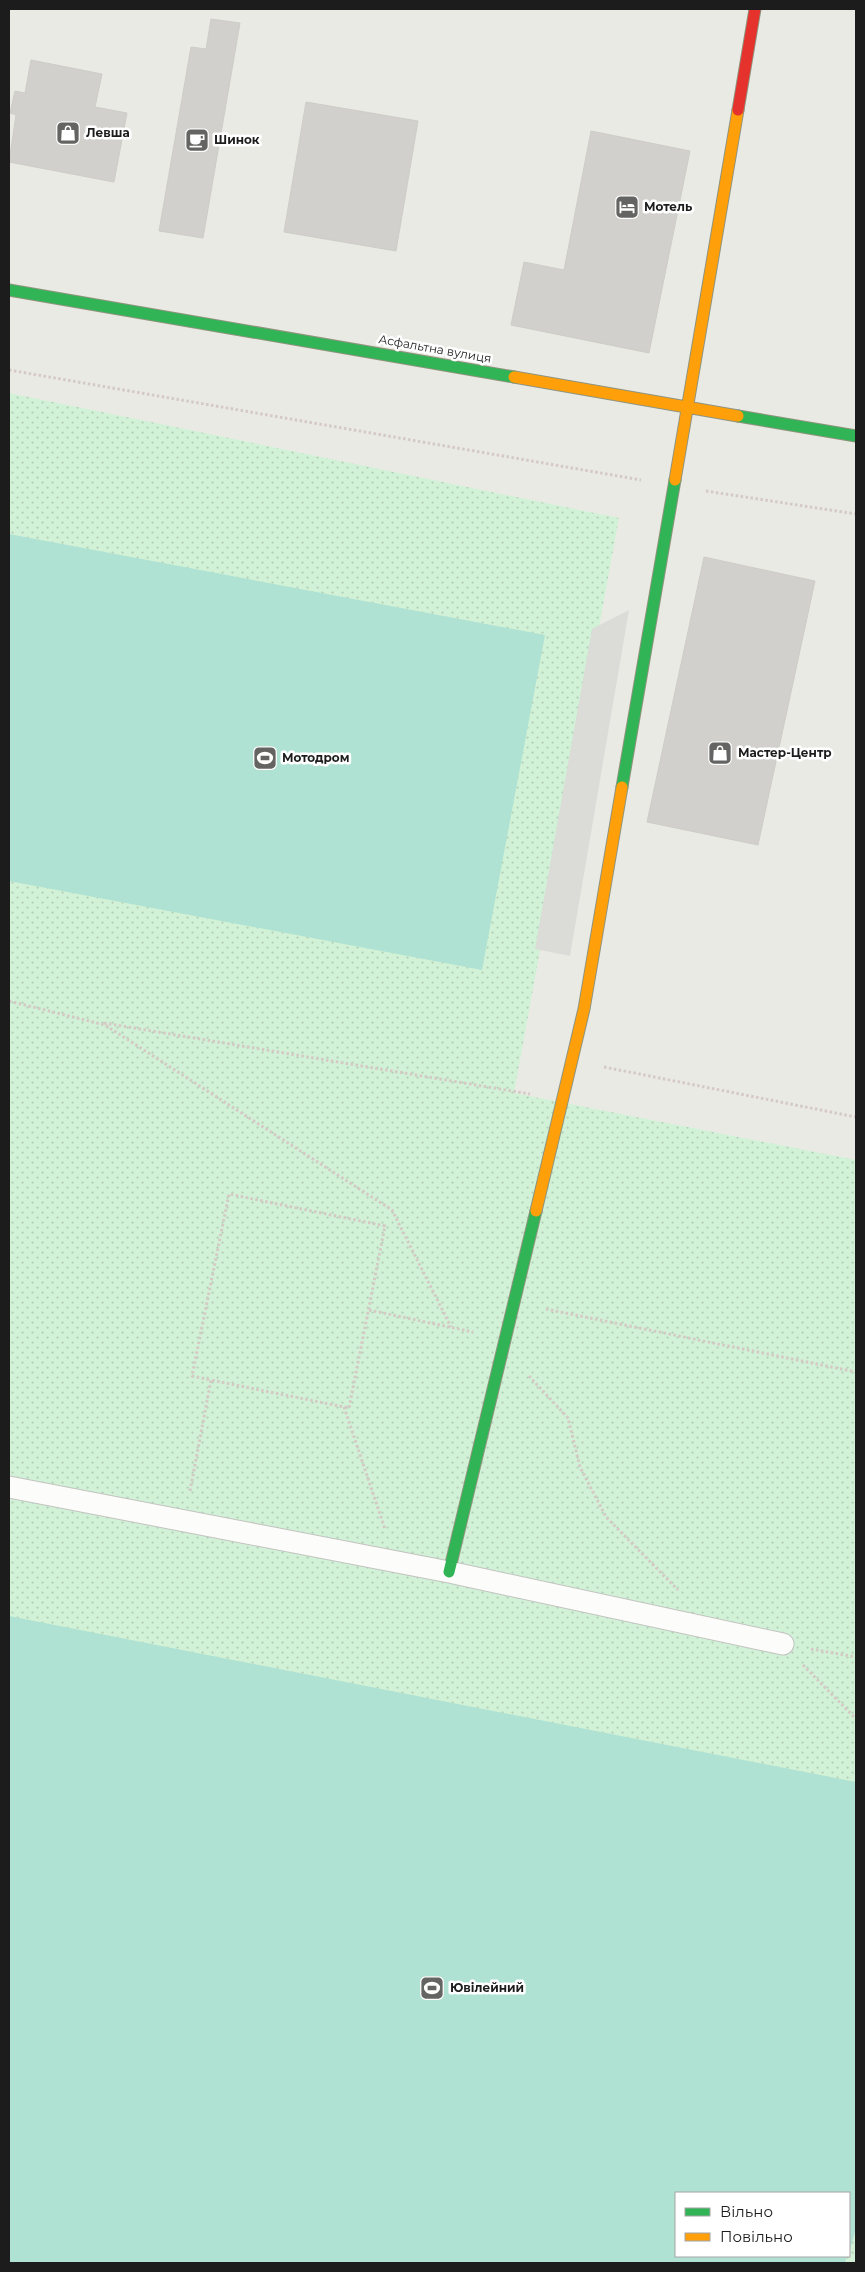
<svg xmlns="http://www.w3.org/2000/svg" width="865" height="2272" viewBox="0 0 865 2272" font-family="Montserrat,sans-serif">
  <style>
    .park { fill: url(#park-dots); fill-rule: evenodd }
    .pitch { fill: #b0e2d3 }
    .parking { fill: #dbdbd8 }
    .building { fill: #d1d0cc; stroke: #ceccc6 }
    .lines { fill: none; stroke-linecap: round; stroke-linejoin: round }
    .lane-casing { stroke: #c3c3c1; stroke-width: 23 }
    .fast-casing { stroke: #8f947e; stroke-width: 13 }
    .slow-casing { stroke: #8f947e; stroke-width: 13 }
    .jam-casing { stroke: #8f947e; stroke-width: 13 }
    .path { stroke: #d5c9c5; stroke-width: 3; stroke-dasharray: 2.5 2.5; stroke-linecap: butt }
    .lane { stroke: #fcfcfb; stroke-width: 21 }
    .fast { stroke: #30b455; stroke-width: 11 }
    .slow { stroke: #ff9f0a; stroke-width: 11 }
    .jam { stroke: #e5322d; stroke-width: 11 }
    .labels { text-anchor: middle; stroke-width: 5; stroke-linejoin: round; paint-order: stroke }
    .poi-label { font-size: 12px; font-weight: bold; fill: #1c1c1c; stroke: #fff; text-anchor: start }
    .street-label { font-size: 12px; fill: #1c1c1c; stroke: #fff }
  </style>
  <defs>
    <pattern id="park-dots" width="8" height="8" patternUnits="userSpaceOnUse" patternTransform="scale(1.25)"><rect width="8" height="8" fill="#d2f2d7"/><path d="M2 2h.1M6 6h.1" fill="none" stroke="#b4cfb8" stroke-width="1.8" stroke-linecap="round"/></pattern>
  </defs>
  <rect width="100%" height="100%" fill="#eaeae5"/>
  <path class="park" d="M9,393L619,518L514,1093L856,1160V2263H9ZM676,2193H849V2256H676Z"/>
  <path class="pitch" d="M9,534L545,635L482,970L9,881Z
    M9,1616L856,1782V2229L849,2252V2193H676V2256H847L845,2263H9Z"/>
  <path class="parking" d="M629,610L570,956L535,949L592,629Z"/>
  <path class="building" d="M211,19L240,23L203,238L159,231L191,47L206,49Z
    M31,60L102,74L95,107L127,113L114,182L9,162L16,115L10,113L15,91L25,93Z
    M306,102L418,121L396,251L284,232Z
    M591,131L690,151L649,353L511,325L524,262L564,270Z
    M704,557L815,581L758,845L647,822Z"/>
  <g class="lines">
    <g class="lane-casing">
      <path id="lane" d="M9,1487L449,1572L783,1644"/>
    </g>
    <g class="fast-casing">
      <path id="fast" d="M9,290L514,377
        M738,416L856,436
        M622,787L675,480
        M449,1572L536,1211"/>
    </g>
    <g class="slow-casing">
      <path id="slow" d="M514,377L738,416
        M675,480L738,110
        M536,1211L584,1009L622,787"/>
    </g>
    <g class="jam-casing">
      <path id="jam" d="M738,110L755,9"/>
    </g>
    <path class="path" d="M9,370L641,480
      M706,491L856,514
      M9,1001L105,1025L392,1210L451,1327
      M104,1023L530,1094
      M604,1067L856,1117
      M546,1309L856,1372
      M369,1310L473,1332
      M529,1376L568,1418L580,1467L606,1517L678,1590
      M344,1407L385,1529
      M190,1491L211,1380L192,1376L229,1194L385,1226L349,1408L211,1380
      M811,1649L856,1657
      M803,1665L856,1719"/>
    <use href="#lane" class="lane"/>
    <use href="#fast" class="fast"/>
    <use href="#slow" class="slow"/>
    <use href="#jam" class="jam"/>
  </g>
  <defs>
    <g id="shop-square" transform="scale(1.25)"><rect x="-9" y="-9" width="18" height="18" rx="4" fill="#646462" stroke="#fff"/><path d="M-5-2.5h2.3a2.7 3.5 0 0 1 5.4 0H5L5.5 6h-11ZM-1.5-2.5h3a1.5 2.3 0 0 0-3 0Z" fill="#fff"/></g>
    <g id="cafe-square" transform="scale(1.25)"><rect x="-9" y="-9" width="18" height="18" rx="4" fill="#646462" stroke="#fff"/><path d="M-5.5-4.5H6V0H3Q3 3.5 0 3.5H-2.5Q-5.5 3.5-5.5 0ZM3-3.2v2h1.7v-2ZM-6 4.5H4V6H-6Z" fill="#fff"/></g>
    <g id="hotel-square" transform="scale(1.25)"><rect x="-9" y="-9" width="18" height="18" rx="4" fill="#646462" stroke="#fff"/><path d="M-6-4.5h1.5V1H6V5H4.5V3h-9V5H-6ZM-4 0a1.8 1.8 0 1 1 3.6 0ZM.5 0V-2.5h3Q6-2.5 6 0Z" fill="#fff"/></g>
    <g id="stadium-square" transform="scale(1.25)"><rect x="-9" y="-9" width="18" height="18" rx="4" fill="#646462" stroke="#fff"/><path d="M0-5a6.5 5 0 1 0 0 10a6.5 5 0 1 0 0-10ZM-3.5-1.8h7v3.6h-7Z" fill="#fff"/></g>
  </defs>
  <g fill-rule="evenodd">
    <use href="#shop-square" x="68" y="133"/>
    <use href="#cafe-square" x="197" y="140"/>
    <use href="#hotel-square" x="627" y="207"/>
    <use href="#shop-square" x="720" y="753"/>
    <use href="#stadium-square" x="265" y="758"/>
    <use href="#stadium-square" x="432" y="1988"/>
  </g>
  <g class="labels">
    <g class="poi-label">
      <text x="86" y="137">Левша</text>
      <text x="214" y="144">Шинок</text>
      <text x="644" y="211">Мотель</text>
      <text x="738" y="757">Мастер-Центр</text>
      <text x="282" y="762">Мотодром</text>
      <text x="450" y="1992">Ювілейний</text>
    </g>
    <g class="street-label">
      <text transform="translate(435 349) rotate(10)" y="4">Асфальтна вулиця</text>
    </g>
  </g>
  <rect width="865" height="2272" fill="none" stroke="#1c1c1c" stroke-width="20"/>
  <rect x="675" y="2192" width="175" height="65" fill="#ffffff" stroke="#a4a4a4"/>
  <rect x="685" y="2208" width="25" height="8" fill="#30b455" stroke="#a4a4a4"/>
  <text x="720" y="2217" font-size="15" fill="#1c1c1c">Вільно</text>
  <rect x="685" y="2233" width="25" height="8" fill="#ff9f0a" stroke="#a4a4a4"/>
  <text x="720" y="2242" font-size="15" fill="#1c1c1c">Повільно</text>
</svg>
